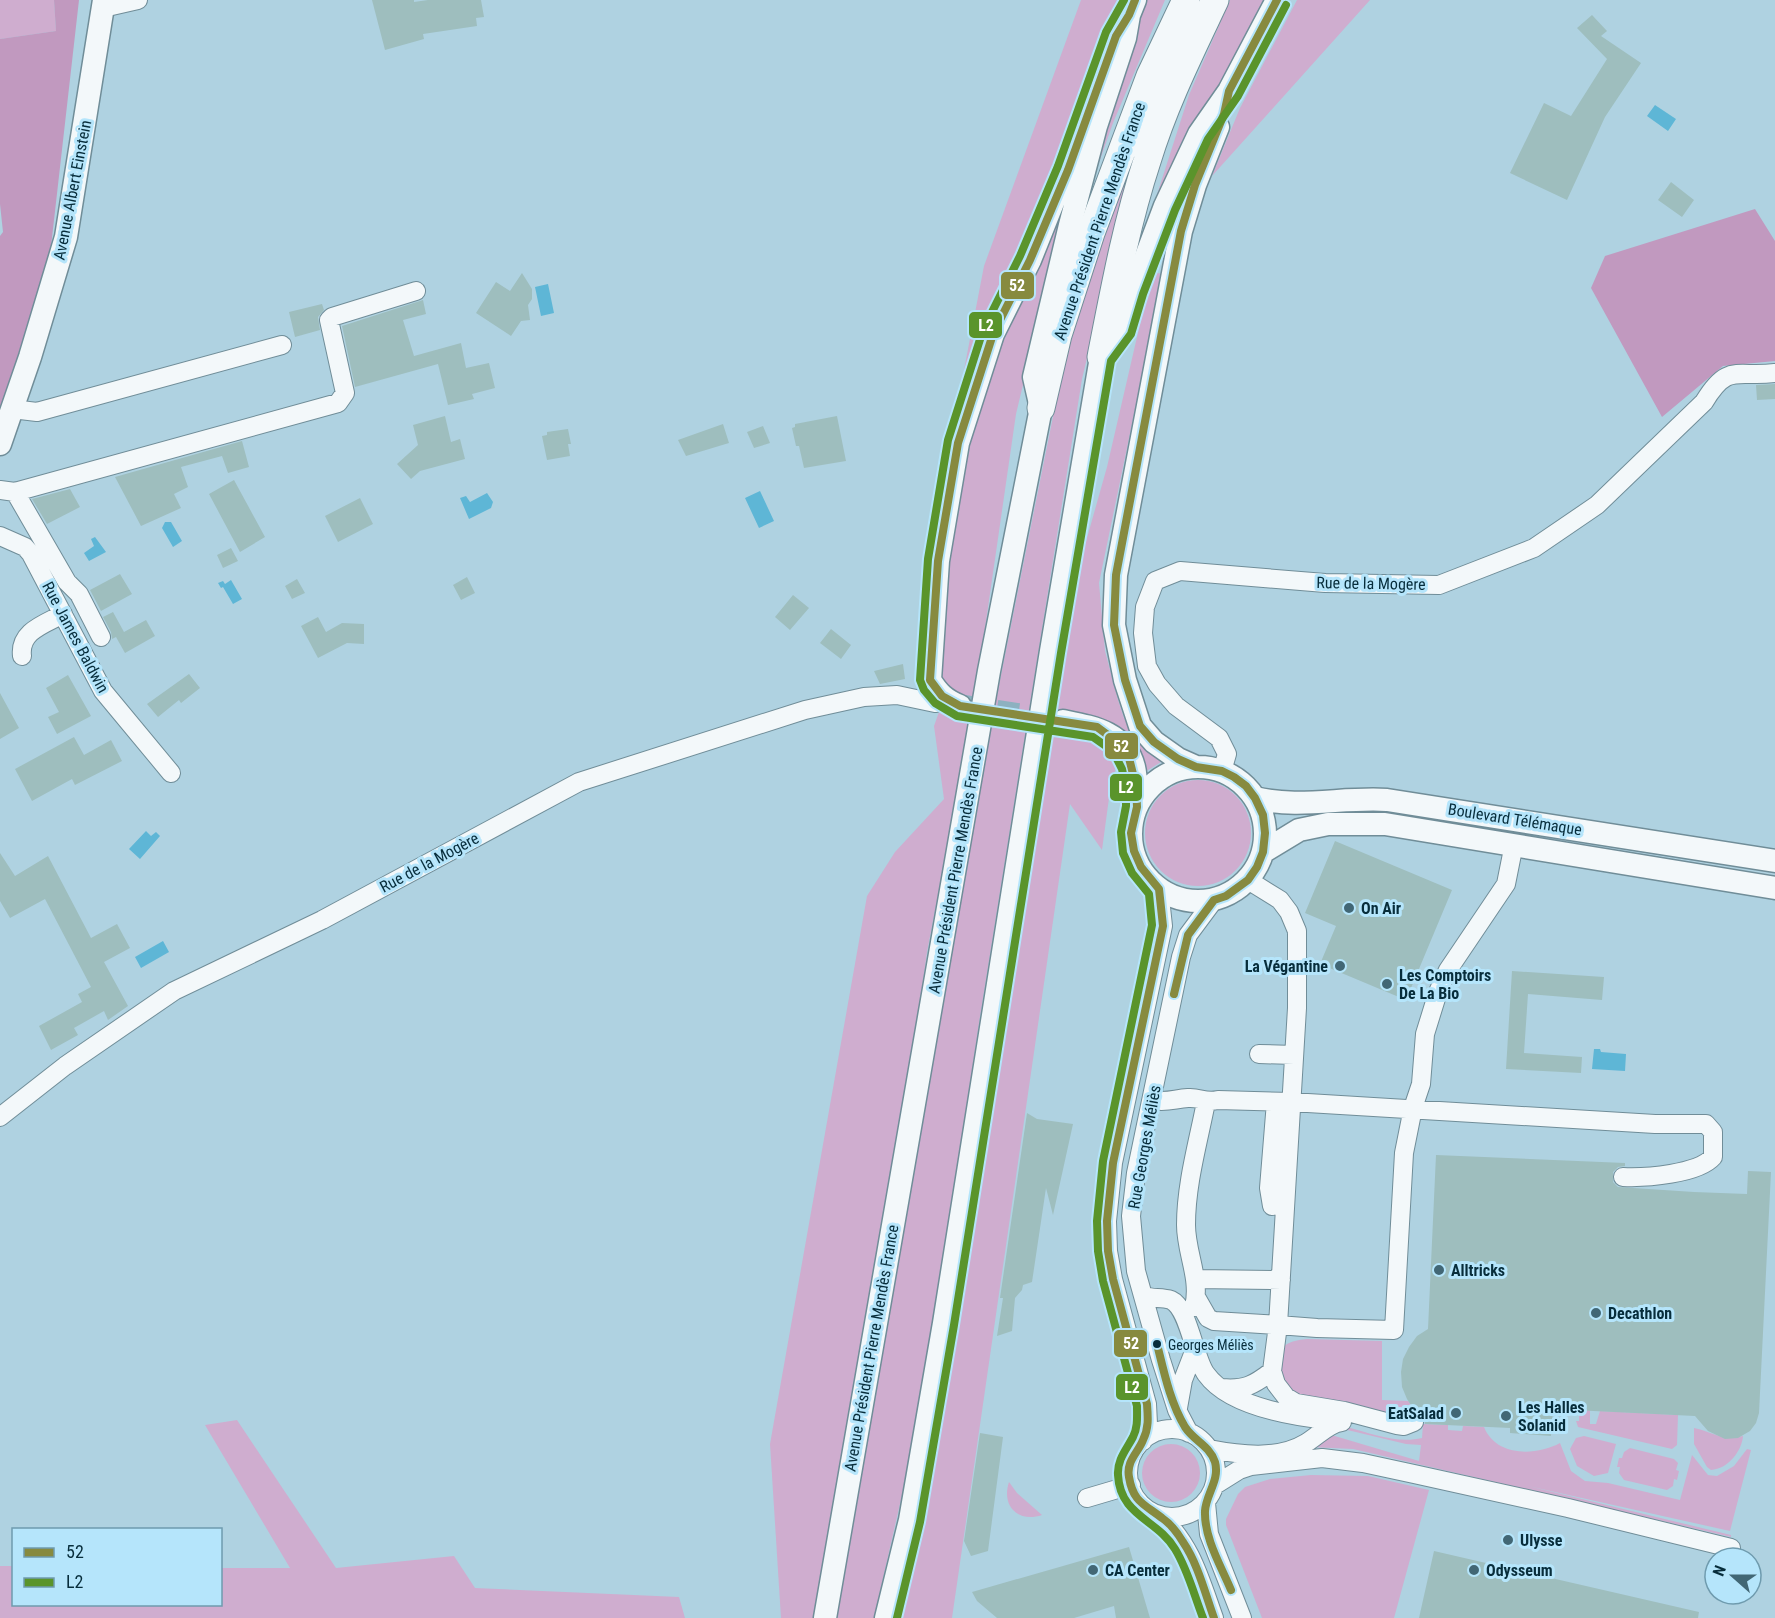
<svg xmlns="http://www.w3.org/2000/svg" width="1775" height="1618" viewBox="0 0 1775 1618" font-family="'Roboto Condensed',sans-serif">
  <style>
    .green { fill: #cfadcf }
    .forest { fill: #c199bf }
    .water { fill: #5eb6d6 }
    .building { fill: #9ebebe }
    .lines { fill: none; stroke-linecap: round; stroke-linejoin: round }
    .major-tunnel { stroke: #8db1c0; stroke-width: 22; stroke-dasharray: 22 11; stroke-linecap: butt }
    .minor-casing { stroke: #708d98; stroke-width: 20 }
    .major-casing { stroke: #708d98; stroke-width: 25 }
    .highway-casing { stroke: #708d98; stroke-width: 29 }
    .minor { stroke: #f3f8fa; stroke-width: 18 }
    .major { stroke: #f3f8fa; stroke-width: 22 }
    .highway { stroke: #f3f8fa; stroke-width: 27 }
    .bus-1-casing { stroke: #b5e5fb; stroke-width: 12 }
    .bus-2-casing { stroke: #b5e5fb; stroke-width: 12 }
    .bus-1 { stroke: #878a3f; stroke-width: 8 }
    .bus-2 { stroke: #5a942b; stroke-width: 8 }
    .poi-dot { fill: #426775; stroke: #b5e5fb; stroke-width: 2 }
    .bus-dot { fill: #072d3b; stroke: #b5e5fb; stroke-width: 2 }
    .labels { text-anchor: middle; stroke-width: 6; stroke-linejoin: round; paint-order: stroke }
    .bus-label { font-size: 14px; fill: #072d3b; stroke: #b5e5fb; text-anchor: start }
    .street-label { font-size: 16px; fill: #072d3b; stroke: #b5e5fb }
    .poi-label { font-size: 16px; font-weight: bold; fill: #072d3b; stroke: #b5e5fb; text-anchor: start }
    .line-badge { stroke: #b5e5fb; stroke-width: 2 }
    .badge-label { font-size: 16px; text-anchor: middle; font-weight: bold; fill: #fff }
  </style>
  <rect width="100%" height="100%" fill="#afd2e1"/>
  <path class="green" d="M0,0H54L56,31L0,39Z
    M1081,0H1117L1083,98L1025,249L988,319L968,368L964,370L984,266Z
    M1147,0H1165L1113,123L1096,171L1092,170L1110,110Z
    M1230,0H1264L1169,182L1153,207L1189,95Z
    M1297,0H1370L1212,176L1240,108Z
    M1135,151L1139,154L1123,209L1082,379L979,1023L922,1407L874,1618H834L997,695L1060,382C1080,303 1108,227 1135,151Z
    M1064,200L1067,201L1016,414L972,718L927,952L917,1026L813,1618H781L770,1444L867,896L895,852L944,799L934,726L939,712L961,714L965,695L955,694L937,674L945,548L971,425L1002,337Z
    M1152,272L1163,274L1099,583L1105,651L1118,700L1124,718L1137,738L1161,762L1145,772L1064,715L1061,734C1092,736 1097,740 1117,762L1109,798L1102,850L1070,804L952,1618H898L948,1370L997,1050L1049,741L1057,677L1076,577L1107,467Z
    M1145 833a53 53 0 1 1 106 0a53 53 0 1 1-106 0Z
    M1307,1339L1382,1341V1400L1408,1401L1419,1413L1407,1420L1297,1399L1281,1385C1278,1356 1273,1342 1307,1339Z
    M1579,1410H1590V1424H1596L1600,1411L1678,1415L1677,1445L1672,1449L1578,1427L1576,1421H1579Z
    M237,1420L336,1568L454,1556L475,1588L679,1597L685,1618H0V1566H13L14,1604H220L221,1568H290L205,1425Z
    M1423,1424L1448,1425V1430L1462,1431L1463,1426L1484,1427C1496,1457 1536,1456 1560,1443L1571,1471L1585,1481L1608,1483L1680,1500L1692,1455L1708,1475L1717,1476L1734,1466L1747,1449L1751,1450L1730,1531L1528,1486L1731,1535V1537L1353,1449L1310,1447L1328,1434L1419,1461L1421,1445L1406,1444L1339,1428L1347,1427C1370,1433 1397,1444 1422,1438Z
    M1694,1428C1713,1432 1723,1442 1743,1436C1742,1451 1728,1469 1711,1470L1707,1467L1694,1444Z
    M1584,1436L1616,1444L1608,1473L1594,1476L1577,1466L1570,1449L1576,1438Z
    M1142 1473a29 29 0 1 1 58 0a29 29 0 1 1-58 0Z
    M1630,1448L1674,1459L1678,1463L1676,1470L1679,1471L1677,1480L1674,1479L1673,1486L1667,1490L1624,1480L1619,1473L1620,1467H1617L1619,1458H1622L1624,1452Z
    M1311,1475L1368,1476L1429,1490L1394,1618H1262L1226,1525V1519L1238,1494L1245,1487L1270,1479Z
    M1009,1482L1017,1493L1042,1515C1018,1523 1001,1506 1009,1482Z"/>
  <path class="forest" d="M54,0H79L49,264L0,416V236L3,232L0,204V39L56,31Z
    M1755,209L1775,241V361L1723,366L1662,417L1591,288L1605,256Z"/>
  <path class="water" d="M1655,105L1676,119L1668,131L1647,116Z
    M548,284L554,313L541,316L535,287Z
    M760,491L774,521L759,528L745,498Z
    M487,493L493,502L491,508L469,519L460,498L466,496L470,502Z
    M165,522H171L182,541L173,547L162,528Z
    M95,537L106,552L89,561L84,553L94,546L91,539Z
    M231,580L242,599L233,604L223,587L221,588L218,583L223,581L225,584Z
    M146,831L151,836L156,832L160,836L140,859L129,849Z
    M163,941L169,952L141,968L135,957Z
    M1594,1049H1600L1601,1052L1626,1054L1625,1071L1592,1069Z"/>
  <path class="building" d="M372,0H414V2L428,0H481L484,17L476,18L477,26L423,34L424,39L385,50Z
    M1592,15L1607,31L1601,36L1641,63L1605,117L1567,200L1510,173L1544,103L1571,116L1607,59L1577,28Z
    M1671,182L1694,200L1682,217L1658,200Z
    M522,273L532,289V299L528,305L530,320L521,321L511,336L476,313L496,282L510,291Z
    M423,300L426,314L403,320L414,356L461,343L466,368L489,363L495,388L472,394L474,399L448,405L438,364L355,387L342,326Z
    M322,304L324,310L318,317L320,330L295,337L289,312Z
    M1775,384V399L1757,400L1756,385Z
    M445,416L451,442L460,439L465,459L420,471L411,479L397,464L418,445L413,425Z
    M837,416L846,461L804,468L799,446H796L792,428L795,427V424Z
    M723,424L729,443L686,456L678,440Z
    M763,426L770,443L754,448L747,432Z
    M568,429L571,444H568L570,456L547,460L542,436L547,435V432Z
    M242,441L249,467L228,473L222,456L181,467L188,487L174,494L181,508L141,526L115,477Z
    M234,480L265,537L240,552L209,494Z
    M70,489L80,507L47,524L32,499Z
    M360,498L373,524L338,542L325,516Z
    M231,548L238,561L223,568L217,555Z
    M120,574L132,594L101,611L90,590Z
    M467,577L475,593L461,600L453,585Z
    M297,579L305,593L292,599L285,586Z
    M793,595L809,608L790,630L775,617Z
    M113,612L124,632L146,620L155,636L125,653L116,637L112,639L111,632L103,617Z
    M318,617L326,632L342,623L364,624V644L347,643L318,658L301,626Z
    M831,629L851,645L841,659L820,643Z
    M903,664L905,679L880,684L874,671Z
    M189,674L200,688L181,703L179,700L158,717L147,704Z
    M68,675L91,716L57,734L48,717L59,712L46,688Z
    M0,693L19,728L0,739Z
    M74,737L84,755L111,740L122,761L75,785L72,779L32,801L15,769Z
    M1335,841L1452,890L1406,1000L1320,964L1336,926L1305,913Z
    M0,853L15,876L48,856L91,938L117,924L130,948L104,962L128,1006L108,1020L104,1011L74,1028L78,1035L51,1050L39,1026L82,1002L78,994L91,987L45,899L10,918L0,901Z
    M1512,971L1604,977L1602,1000L1528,994L1524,1053L1582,1057L1581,1073L1506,1069Z
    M1027,1113L1037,1119L1073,1124L1053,1215L1046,1188L1032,1282L1023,1285L1022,1290L1015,1298L1012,1331L997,1336L1003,1298H1000Z
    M1436,1155L1625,1163V1166L1618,1167L1613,1172V1182L1618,1187L1694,1192L1747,1194L1748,1171L1771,1172L1759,1413L1756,1423L1750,1431L1738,1438L1725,1439L1708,1431L1695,1416L1553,1409L1551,1436L1510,1433V1428L1425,1424L1424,1417L1414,1410L1407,1399L1402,1387L1401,1372L1403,1359L1409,1347L1417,1336L1428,1329Z
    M980,1433L1003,1437L988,1551L971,1556L964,1541Z
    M1129,1547L1150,1618H1116L1114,1606L1074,1618H997L977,1601L972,1592Z
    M1434,1551L1699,1612L1698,1618H1419Z"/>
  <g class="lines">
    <path class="major-tunnel" d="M964,706L1063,721"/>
    <g class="minor-casing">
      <path id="minor" d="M103,8L138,0
        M12,409L37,412L282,345
        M0,490L15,492L338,403L345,393L329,320L332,317L416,291
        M15,492L67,582L79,594L101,637
        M0,536L25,547L31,554L103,691L171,773
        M22,656C19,631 45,624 63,614
        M1222,771L1227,754L1219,738L1176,706L1157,684L1147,666L1143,633L1145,607L1155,581L1180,571L1325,583L1439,585L1534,548L1597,505L1704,402C1728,362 1737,378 1775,373
        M1248,880L1280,900L1289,912L1297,931V1008L1278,1325L1317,1328L1394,1330L1404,1153L1413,1108L1421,1084L1425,1034L1438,992L1448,970L1506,884L1514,844
        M1259,1054L1294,1055
        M1152,1100C1166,1103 1174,1099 1188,1098C1200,1097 1204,1103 1218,1100L1291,1102L1655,1124H1706L1713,1132V1157C1698,1174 1646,1178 1623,1177
        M0,1117L65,1066L174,991L322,920L579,782L805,710L864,697L897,695L935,703L946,700
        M1272,1206L1269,1188L1276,1102
        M1196,1279L1281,1280
        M1144,1296C1152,1299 1162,1297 1171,1300C1189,1308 1194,1358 1206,1374C1229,1406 1290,1416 1327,1420
        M1196,1297L1208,1318L1214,1321L1278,1325L1272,1371L1276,1384L1286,1397L1296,1403L1344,1411L1397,1425L1404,1426L1414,1422
        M1194,1307C1201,1279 1186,1253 1186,1225C1186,1184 1198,1143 1206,1102
        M1222,1388C1245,1390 1254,1385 1272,1371
        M1178,1408L1183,1380L1195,1349
        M1128 1473a44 44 0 1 1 88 0a44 44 0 1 1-88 0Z
        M1189,1433L1177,1410L1161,1360L1136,1271L1131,1216L1136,1173L1181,957L1188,935L1214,900
        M1143,1441L1148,1424L1147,1404L1113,1279L1108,1251L1107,1221L1113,1163L1163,926L1159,889
        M1209,1449C1240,1455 1278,1460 1306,1443C1318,1436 1329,1423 1342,1422
        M1215,1485L1239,1470L1251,1466L1322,1458L1363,1463L1414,1474L1568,1508L1731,1548
        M1087,1498L1131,1485
        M1206,1503L1209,1534L1242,1618
        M1160,1516C1191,1544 1200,1579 1214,1618"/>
    </g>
    <g class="major-casing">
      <path id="major" d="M0,444L30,357L66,237L104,0
        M960,706C945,700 938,693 930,680L938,561L958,443L993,334L1030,260L1080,135
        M1063,721C1093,727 1125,732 1134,767C1137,779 1136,793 1137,805
        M1131 834a67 67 0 1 1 134 0a67 67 0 1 1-134 0Z
        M1196,767L1178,759L1154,742L1140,726L1125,680L1114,625L1116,575L1181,231L1195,185L1218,127
        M1255,798C1298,809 1343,797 1387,800L1775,861
        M1263,852L1299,830L1328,824H1385L1775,888
        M825,1618L989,671L1041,408L1034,377L1070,225L1096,126L1125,38L1129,15L1135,0
        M886,1618L910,1520L944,1323L1051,651L1101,357L1121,330L1133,291L1165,206L1199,134L1229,91L1277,0"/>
    </g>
    <g class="highway-casing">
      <path id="highway" d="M1101,357C1114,291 1126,225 1147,161C1164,105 1190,53 1215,0
        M1041,408L1058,335L1091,233L1150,76L1186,0"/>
    </g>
    <use href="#minor" class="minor"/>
    <use href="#major" class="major"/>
    <use href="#highway" class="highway"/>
    <g class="bus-1-casing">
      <path id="bus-1" d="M1135,0L1129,15L1116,36L1068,170L1030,260L993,334L958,443L938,561L930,680L942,696L960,706L1097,727L1120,744L1129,758L1136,786L1137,807L1131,833L1134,851L1141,867L1159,889L1163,926L1113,1163L1107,1221L1108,1251L1113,1279L1147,1404C1148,1417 1149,1428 1143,1440C1138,1453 1126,1461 1129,1477C1133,1502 1144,1504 1162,1518C1171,1524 1177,1532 1183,1542C1198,1564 1205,1593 1214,1618
        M1174,994L1188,935L1214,900L1226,896L1248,880L1257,867L1263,852L1265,833L1263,815L1255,798L1246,786L1234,777L1222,771L1196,767L1178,759L1154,742L1140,726L1125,680L1114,625L1116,575L1181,231L1195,185L1224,114L1229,91L1277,0
        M1157,1344C1164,1372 1170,1402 1185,1427C1194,1441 1209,1445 1215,1462C1220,1480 1206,1494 1205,1511C1204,1538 1221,1566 1231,1590"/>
    </g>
    <g class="bus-2-casing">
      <path id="bus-2" d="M1124,0L1106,32L1058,166L1020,256L983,330L948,440L928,559L920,680L924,690L935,703L957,716L1093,737L1113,751L1122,769L1126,787V806L1121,832L1123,853L1132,873L1149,894L1152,925L1103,1161L1097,1221L1098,1251L1103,1281L1137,1406C1137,1417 1138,1427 1133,1437C1126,1450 1117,1460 1118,1475C1120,1516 1157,1519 1175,1549C1188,1570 1194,1595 1203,1618
        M897,1618L920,1522L954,1325L1061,653L1111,361L1131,334L1143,294L1175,210L1208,139L1238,96L1286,5"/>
    </g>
    <use href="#bus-1" class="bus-1"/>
    <use href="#bus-2" class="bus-2"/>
  </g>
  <g class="poi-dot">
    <circle cx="1349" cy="908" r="6"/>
    <circle cx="1340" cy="966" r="6"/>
    <circle cx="1387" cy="984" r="6"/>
    <circle cx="1439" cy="1270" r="6"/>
    <circle cx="1596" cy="1313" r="6"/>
    <circle cx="1456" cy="1413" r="6"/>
    <circle cx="1506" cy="1416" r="6"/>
    <circle cx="1508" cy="1540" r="6"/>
    <circle cx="1093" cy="1570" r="6"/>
    <circle cx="1474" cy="1570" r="6"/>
  </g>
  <circle class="bus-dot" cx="1157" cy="1344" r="5"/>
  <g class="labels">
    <g class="bus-label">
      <text x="1168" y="1350">Georges Méliès</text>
    </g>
    <g class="street-label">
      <text transform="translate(72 190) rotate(-79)" y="6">Avenue Albert Einstein</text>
      <text transform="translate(1099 221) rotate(-71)" y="6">Avenue Président Pierre Mendès France</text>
      <text transform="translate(1371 583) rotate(1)" y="6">Rue de la Mogère</text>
      <text transform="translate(76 637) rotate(62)" y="6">Rue James Baldwin</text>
      <text transform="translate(1515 819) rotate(9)" y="6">Boulevard Télémaque</text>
      <text transform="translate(429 862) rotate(-28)" y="6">Rue de la Mogère</text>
      <text transform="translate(955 870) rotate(-80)" y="6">Avenue Président Pierre Mendès France</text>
      <text transform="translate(1144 1147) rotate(-80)" y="6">Rue Georges Méliès</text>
      <text transform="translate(871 1348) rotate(-80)" y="6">Avenue Président Pierre Mendès France</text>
    </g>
    <g class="poi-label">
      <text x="1361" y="914">On Air</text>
      <text x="1328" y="972" text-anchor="end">La Végantine</text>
      <text x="1399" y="981">Les Comptoirs<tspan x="1399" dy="18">De La Bio</tspan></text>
      <text x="1451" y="1276">Alltricks</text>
      <text x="1608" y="1319">Decathlon</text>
      <text x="1518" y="1413">Les Halles<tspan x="1518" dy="18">Solanid</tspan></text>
      <text x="1444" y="1419" text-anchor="end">EatSalad</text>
      <text x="1520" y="1546">Ulysse</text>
      <text x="1105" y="1576">CA Center</text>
      <text x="1486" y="1576">Odysseum</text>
    </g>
  </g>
  <g class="line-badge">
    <rect x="1000" y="271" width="35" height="29" rx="6" fill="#878a3f"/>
    <rect x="968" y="311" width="35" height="28" rx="6" fill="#5a942b"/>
    <rect x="1104" y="732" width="35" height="28" rx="6" fill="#878a3f"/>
    <rect x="1109" y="773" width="34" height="29" rx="6" fill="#5a942b"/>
    <rect x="1113" y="1329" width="35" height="29" rx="6" fill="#878a3f"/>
    <rect x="1115" y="1373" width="34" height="28" rx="6" fill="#5a942b"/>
  </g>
  <g class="badge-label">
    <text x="1017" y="291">52</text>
    <text x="986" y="331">L2</text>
    <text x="1121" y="752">52</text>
    <text x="1126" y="793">L2</text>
    <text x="1131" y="1349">52</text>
    <text x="1132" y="1393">L2</text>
  </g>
  <rect x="12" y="1528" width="210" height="78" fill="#b5e5fb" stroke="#6f9bae" stroke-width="1.5"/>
  <rect x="24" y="1548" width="30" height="9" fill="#878a3f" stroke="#6f9bae" stroke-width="1.5"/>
  <text x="66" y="1558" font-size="18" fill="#072d3b">52</text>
  <rect x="24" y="1578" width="30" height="9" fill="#5a942b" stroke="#6f9bae" stroke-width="1.5"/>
  <text x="66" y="1588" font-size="18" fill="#072d3b">L2</text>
  <g transform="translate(1733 1576) rotate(291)"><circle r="28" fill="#b5e5fb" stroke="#6f9bae" stroke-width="1.5"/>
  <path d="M0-4.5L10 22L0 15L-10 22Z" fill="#426775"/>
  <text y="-9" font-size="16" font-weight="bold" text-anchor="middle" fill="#072d3b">N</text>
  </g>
</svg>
